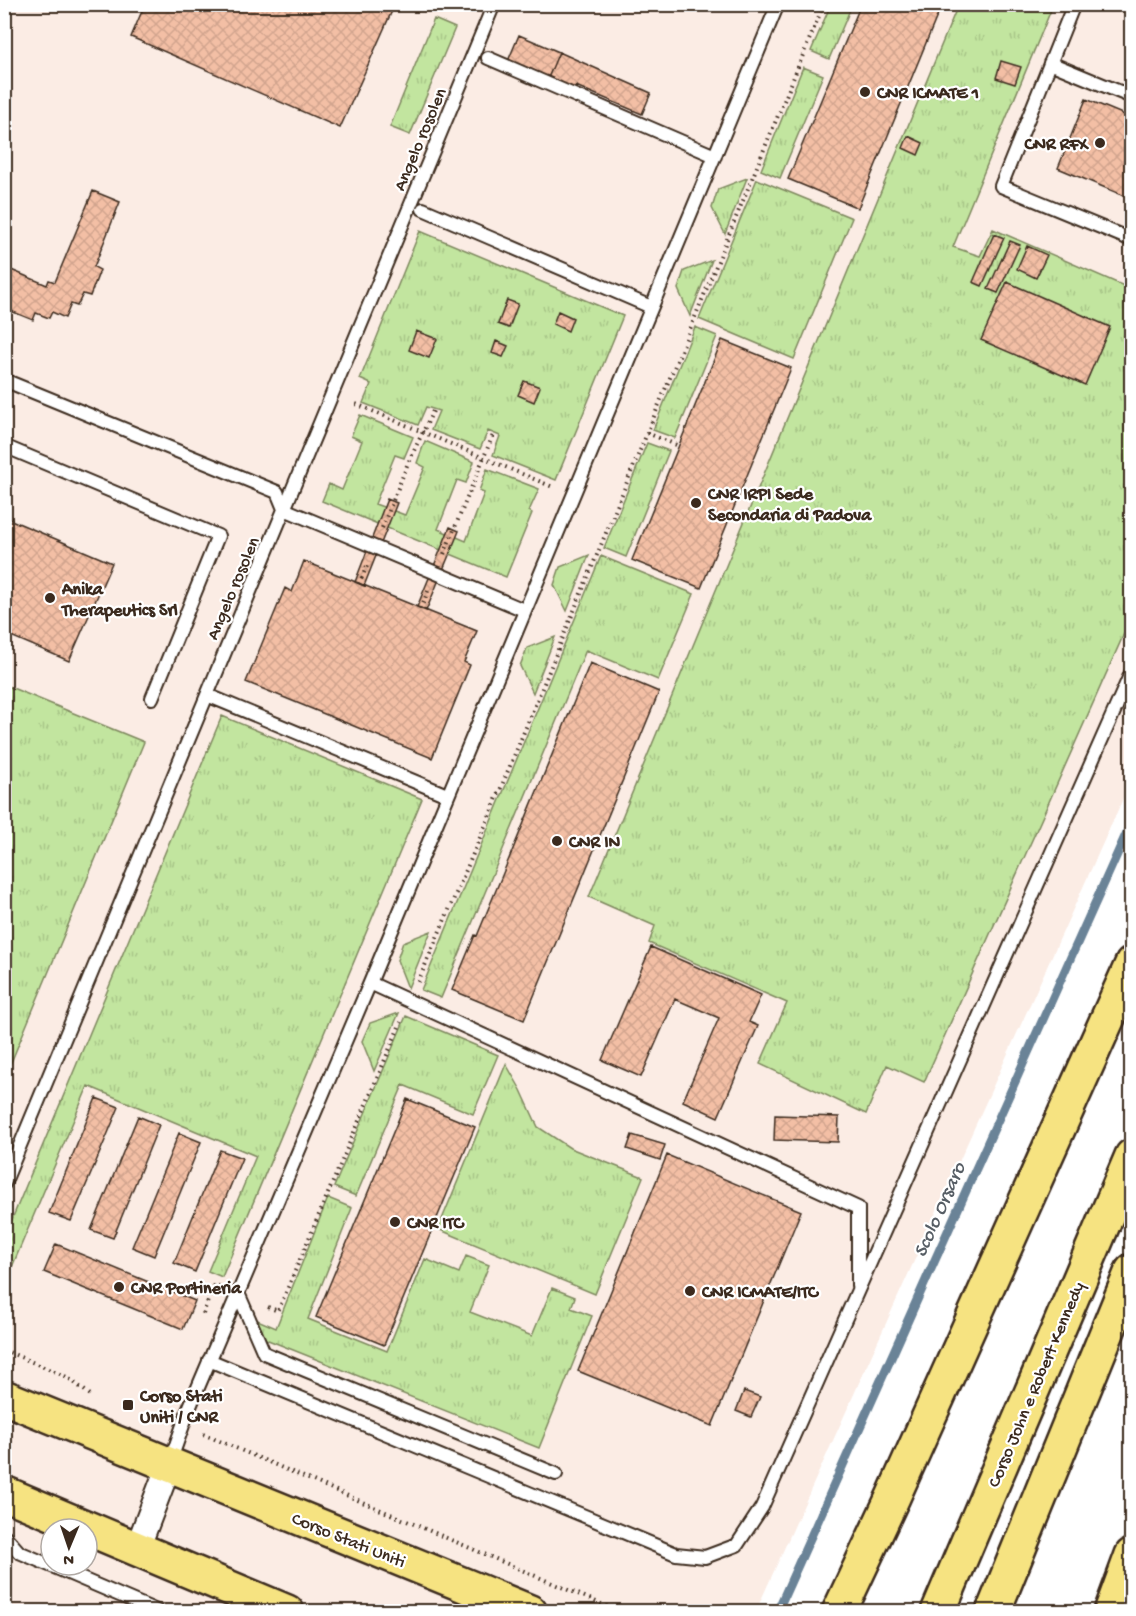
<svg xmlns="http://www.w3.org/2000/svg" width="1136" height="1616" viewBox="0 0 1136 1616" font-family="'Gochi Hand',sans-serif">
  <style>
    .built { fill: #fbece4; fill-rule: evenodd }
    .grass { fill: url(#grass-tufts); stroke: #7e885e; stroke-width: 1.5 }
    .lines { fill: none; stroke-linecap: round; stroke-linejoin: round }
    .stream { stroke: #6b8397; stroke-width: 9 }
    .building { fill: url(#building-cross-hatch); stroke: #3b2a1e; stroke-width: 1.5 }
    .lane-casing { stroke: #3b2a1e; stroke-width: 16 }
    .street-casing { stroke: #3b2a1e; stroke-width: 28 }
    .primary-casing { stroke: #3b2a1e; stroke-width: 38 }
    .highway-casing { stroke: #3b2a1e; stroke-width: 38 }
    .path { stroke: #3b2a1e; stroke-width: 4; stroke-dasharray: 1.5 4.5; stroke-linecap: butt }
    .lane { stroke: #fff; stroke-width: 12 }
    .street { stroke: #fff; stroke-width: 24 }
    .primary { stroke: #f6e381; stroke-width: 33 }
    .highway { stroke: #f6e381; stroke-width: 33 }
    .poi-dot { fill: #3b2a1e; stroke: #fff; stroke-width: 2 }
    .labels { text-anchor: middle; stroke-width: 4.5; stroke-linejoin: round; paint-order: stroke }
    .poi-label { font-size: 18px; font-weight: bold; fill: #3b2a1e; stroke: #fff; text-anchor: start }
    .street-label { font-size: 18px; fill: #3b2a1e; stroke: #fff }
    .water-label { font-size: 20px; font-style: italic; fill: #575e65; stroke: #fff }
  </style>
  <defs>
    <pattern id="grass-tufts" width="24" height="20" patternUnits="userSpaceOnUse" patternTransform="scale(1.5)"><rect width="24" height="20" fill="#c2e59f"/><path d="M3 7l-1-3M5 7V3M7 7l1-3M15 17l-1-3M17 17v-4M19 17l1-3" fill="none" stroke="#a8c588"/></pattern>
    <pattern id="building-cross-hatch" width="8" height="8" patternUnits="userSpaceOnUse" patternTransform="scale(1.5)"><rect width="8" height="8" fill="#f3bfa5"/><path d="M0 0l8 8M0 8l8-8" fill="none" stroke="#d1a48e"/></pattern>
  </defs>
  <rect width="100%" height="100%" fill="#fff"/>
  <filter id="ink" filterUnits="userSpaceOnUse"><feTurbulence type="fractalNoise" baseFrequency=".0167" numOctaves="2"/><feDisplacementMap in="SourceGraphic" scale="12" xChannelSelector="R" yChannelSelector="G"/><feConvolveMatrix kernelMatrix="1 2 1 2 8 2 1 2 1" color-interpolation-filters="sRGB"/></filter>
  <g filter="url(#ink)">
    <path class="built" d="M5,5H1131V781L756,1611L5,1612ZM51,1529H87V1565H51Z"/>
    <path class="grass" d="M831,4L852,5L829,59L811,51Z
      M958,5H1053L953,247L980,256L993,229L1131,289V618L924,1082L887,1065L866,1114L760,1064L787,1003L649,943L655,926L589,897Z
      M434,19L455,28L410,135L390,127Z
      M803,67L823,75L780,178L761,170Z
      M747,178L725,234L712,208L718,189Z
      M757,179L852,218L794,359L699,319Z
      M420,231L623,316L556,480L493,455L500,436L488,431L480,449L431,430L439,411L426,407L418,425L363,403L371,384L360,379Z
      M712,260L690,316L678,289L684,271Z
      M695,327L717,336L675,438L653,430Z
      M360,415L413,437L404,458L395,455L375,504L405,515L425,467L417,463L425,441L474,462L466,483L457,480L438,529L466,541L484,493L479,491L487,469L539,489L529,511L532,513L506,577L322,501L329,484L342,490L362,441L351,436Z
      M647,443L669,451L626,557L604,548Z
      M589,555L567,611L554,585L560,567Z
      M601,556L694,594L658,680L586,650L441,998L421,990Z
      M555,637L533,693L520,666L527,648Z
      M5,685L144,742L5,1077Z
      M222,716L422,799L222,1277L208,1271L256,1156L88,1086L12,1267L5,1264V1236Z
      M431,931L408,988L397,960L403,942Z
      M399,1013L374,1071L362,1041L370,1023Z
      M406,1016L498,1055L473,1114L403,1085L356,1196L334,1187Z
      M506,1064L521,1090L538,1127L570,1148L643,1177L595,1294L438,1229Z
      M328,1198L352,1208L308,1319L387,1351L425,1259L459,1273L466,1256L489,1265L470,1312L532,1336L552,1288L575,1297L571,1308L592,1316L539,1448L248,1332L253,1318L276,1328Z"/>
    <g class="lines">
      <path class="stream" d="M777,1612L1132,821"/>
    </g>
    <path class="building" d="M145,4H395L340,128L131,37Z
      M861,4H942L858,208L788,179Z
      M519,35L559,52L548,78L508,61Z
      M559,52L651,93L642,114L576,86L575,89L548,78Z
      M1001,61L1021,67L1015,84L996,78Z
      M1086,99L1132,118V199L1058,168Z
      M908,136L923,143L918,155L903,148Z
      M93,191L120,202L94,267L100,270L90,296L83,294L77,306L71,304L65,318L52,312L49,318L36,313L33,320L6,309L9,302L4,300V267L47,285L49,280L55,282Z
      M994,234L1004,238L982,286L973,282Z
      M1010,241L1020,245L998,293L988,289Z
      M1027,246L1047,255L1036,278L1017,269Z
      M1007,282L1110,327L1085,385L981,340Z
      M507,300L518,304L509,328L498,324Z
      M558,311L573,318L568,331L553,324Z
      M416,331L437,339L429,358L409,350Z
      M722,340L791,368L701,588L632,560Z
      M496,341L508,346L503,357L492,353Z
      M524,381L540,387L534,402L518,395Z
      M387,499L397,503L364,586L355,582Z
      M4,517L112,563L69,661L4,633Z
      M450,527L459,531L426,611L417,607Z
      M304,561L477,631L464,662L470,665L432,758L246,682L285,588L292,592Z
      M590,663L659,692L524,1020L452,990L475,935L477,936Z
      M651,947L761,995L749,1022L758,1026L718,1117L683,1101L719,1018L675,999L641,1077L602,1060Z
      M96,1098L119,1107L71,1221L49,1213Z
      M407,1099L475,1127L384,1345L316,1317Z
      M775,1115L839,1117L838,1142L774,1140Z
      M138,1116L159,1125L113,1238L91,1230Z
      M179,1133L201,1142L154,1256L132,1247Z
      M632,1135L665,1145L660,1160L627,1149Z
      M220,1150L242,1158L195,1272L174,1263Z
      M667,1155L801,1211L712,1426L578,1371Z
      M56,1244L195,1301L183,1329L44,1272Z
      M744,1391L760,1397L751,1417L736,1411Z"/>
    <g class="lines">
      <g class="lane-casing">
        <path id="lane" d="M1074,4L1001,186L1132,240
          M488,58L715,156
          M1050,63L1132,97
          M423,209L651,307
          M4,380L277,492L284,509L524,610
          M4,446L218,536L152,698
          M207,695L447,795
          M370,983L858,1208V1286
          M4,1184L494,4
          M238,1293L264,1353L556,1474
          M209,1360L676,1554L705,1557L737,1545L762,1507L1132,671
          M170,1462L188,1411L370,983L778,4
          M4,1535L19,1552L159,1612"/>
      </g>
      <g class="street-casing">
        <path id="street" d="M137,1549L169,1465"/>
      </g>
      <g class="primary-casing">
        <path id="primary" d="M4,1397L530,1612
          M4,1493L287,1612"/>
      </g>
      <g class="highway-casing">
        <path id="highway" d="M839,1612L893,1497L1132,964
          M938,1612L1132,1156
          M993,1612L1132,1271
          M1111,1612L1132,1555"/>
      </g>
      <path class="path" d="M356,404L553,487
        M647,433L679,446
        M382,528L408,463L433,411
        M444,554L493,435
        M359,584L367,566
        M421,609L428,591
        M418,982L491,812L824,4
        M268,1307L278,1311L401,1022
        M203,1314L214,1284L219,1286
        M4,1350L67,1377L93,1397
        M203,1434L620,1612"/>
      <use href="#lane" class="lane"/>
      <use href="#street" class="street"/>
      <use href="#primary" class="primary"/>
      <use href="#highway" class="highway"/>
    </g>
  </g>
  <g class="poi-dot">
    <circle cx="865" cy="92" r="6"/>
    <circle cx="1100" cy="143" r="6"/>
    <circle cx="696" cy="503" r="6"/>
    <circle cx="50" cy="598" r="6"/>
    <circle cx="557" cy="841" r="6"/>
    <circle cx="395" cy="1222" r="6"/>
    <circle cx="119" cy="1287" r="6"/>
    <circle cx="690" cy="1291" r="6"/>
    <rect x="122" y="1399" width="12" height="12" rx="3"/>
  </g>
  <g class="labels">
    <g class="poi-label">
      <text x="877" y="98">CNR ICMATE 1</text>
      <text x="1088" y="149" text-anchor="end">CNR RFX</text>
      <text x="708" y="499">CNR IRPI Sede<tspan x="708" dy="21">Secondaria di Padova</tspan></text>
      <text x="62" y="594">Anika<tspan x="62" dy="21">Therapeutics Srl</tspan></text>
      <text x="569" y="847">CNR IN</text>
      <text x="407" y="1228">CNR ITC</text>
      <text x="131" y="1293">CNR Portineria</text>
      <text x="702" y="1297">CNR ICMATE/ITC</text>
      <text x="140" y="1401">Corso Stati<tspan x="140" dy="21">Uniti / CNR</tspan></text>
    </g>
    <g class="street-label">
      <text transform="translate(419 139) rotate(-67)" y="6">Angelo rosolen</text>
      <text transform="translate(232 588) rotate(-67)" y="6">Angelo rosolen</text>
      <text transform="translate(1035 1384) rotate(-67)" y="6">Corso John e Robert Kennedy</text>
      <text transform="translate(349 1539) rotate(22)" y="6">Corso Stati Uniti</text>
    </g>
    <g class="water-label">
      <text transform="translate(938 1209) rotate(-66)" y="7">Scolo Orsaro</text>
    </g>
  </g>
  <rect width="1136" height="1616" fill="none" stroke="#fff" stroke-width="24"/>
  <rect x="12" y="12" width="1112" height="1592" fill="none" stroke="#3b2a1e" stroke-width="2" filter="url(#ink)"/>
  <g transform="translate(69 1547) rotate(182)"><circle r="28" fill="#ffffff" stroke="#b1aaa5" stroke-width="1.5"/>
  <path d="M0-4.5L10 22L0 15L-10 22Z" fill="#3b2a1e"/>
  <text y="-9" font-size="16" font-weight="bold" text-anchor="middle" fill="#3b2a1e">N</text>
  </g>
</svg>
